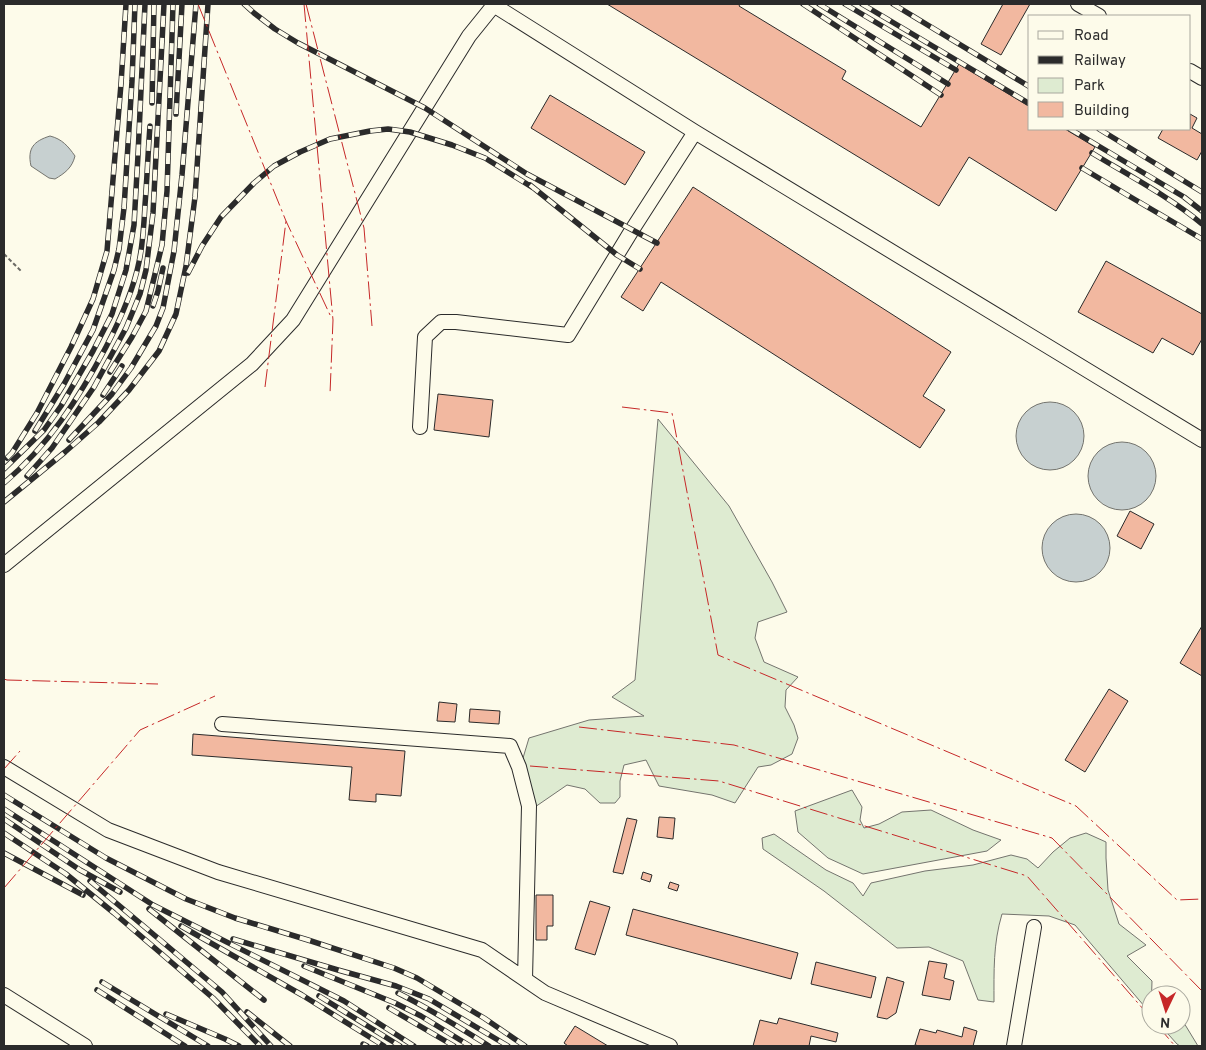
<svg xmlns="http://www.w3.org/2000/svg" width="1206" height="1050" viewBox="0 0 1206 1050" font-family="Overpass,sans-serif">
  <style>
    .green { fill: #deebd1; stroke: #74746e }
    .water { fill: #c7d0d0; stroke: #74746e }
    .building { fill: #f2b8a0; stroke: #2b2b2b }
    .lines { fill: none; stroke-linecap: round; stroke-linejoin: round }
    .minor-casing { stroke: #2b2b2b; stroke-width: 16 }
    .path { stroke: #6a6964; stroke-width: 2; stroke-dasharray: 4 2.5; stroke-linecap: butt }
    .minor { stroke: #fdfbea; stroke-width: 14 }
    .rail-casing { stroke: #2b2b2b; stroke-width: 5.5 }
    .rail { stroke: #fdfbea; stroke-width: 4; stroke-dasharray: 11; stroke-linecap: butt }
    .power { stroke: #c62828; stroke-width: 1; stroke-dasharray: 18 4 2.5 4; stroke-linecap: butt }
  </style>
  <rect width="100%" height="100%" fill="#fdfbea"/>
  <path class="green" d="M658,419L729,506L772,582L787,612L758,622L755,638L764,662L798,677L786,690L785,707L794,725L798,738L792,754L771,765L758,767L735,803L712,795L659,786L646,760L624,765L620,781V797L615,803H600L585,789L567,785L535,807L523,758L529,738L589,720L644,716L612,697L635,680Z
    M852,790L862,807L860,820L864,828L879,824L902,812L931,810L973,830L1001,840L987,851L863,874L828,858L798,832L795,811Z
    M1086,833L1106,842V858L1108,890L1119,924L1146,945L1127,956L1152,981L1151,1014L1075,925L1049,916L1002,914C993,944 994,971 994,1002L978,1000L963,961L929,947L897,948L824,891L763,849L762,838L774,834L826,870L853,883L863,896L871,883L925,871L973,865L1011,855L1027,859L1038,868L1053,852L1070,838Z
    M1181,1018L1198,1046H1180L1177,1044L1160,1025H1181Z"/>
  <path class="water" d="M50,136C62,139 68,146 75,156C72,168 65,173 55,179L49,178L31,166C27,148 34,141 50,136Z
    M1016 436a34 34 0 1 1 68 0a34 34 0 1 1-68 0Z
    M1088 476a34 34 0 1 1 68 0a34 34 0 1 1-68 0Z
    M1042 548a34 34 0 1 1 68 0a34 34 0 1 1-68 0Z"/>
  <path class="building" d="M607,4H740L739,6L846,71L842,79L921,127L959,64L1030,107V129H1065L1095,147L1056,211L969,157L939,206Z
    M1003,4H1030L1001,55L981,44Z
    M550,95L645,152L625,185L531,128Z
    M1190,114L1197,118L1192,128L1202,134V151L1197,160L1158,138L1163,129H1190Z
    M693,187L951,352L923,396L945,410L920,448L661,282L643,311L621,297Z
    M1106,261L1202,314V339L1193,355L1162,338L1153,353L1078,312Z
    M438,394L493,400L489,437L434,430Z
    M1130,511L1154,524L1141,549L1117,536Z
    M1202,626V676L1180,663Z
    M1109,689L1128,701L1085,772L1065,760Z
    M439,702L457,704L455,722L437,721Z
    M470,709L500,711L499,724L469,722Z
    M193,734L405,751L401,796L376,794V802L349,800L352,767L192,755Z
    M659,817L675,818L673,839L657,837Z
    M627,818L637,820L623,874L613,872Z
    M643,872L652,875L650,882L641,879Z
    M670,882L679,885L677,891L668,888Z
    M536,895H553V926H547V940H536Z
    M590,901L610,907L595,955L575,949Z
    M633,909L798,953L791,979L626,935Z
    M929,961L947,964L944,978L954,981L950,1000L922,995Z
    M816,962L876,977L871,998L811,984Z
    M887,977L904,982L896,1013L887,1019L877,1017Z
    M779,1018L838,1033L836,1042L811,1036L809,1046H753L760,1020L777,1024Z
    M575,1026L608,1046H568L564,1043Z
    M964,1027L977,1031L973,1046H920L915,1045L920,1029L936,1033L937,1030L962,1037Z"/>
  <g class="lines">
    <g class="minor-casing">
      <path id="minor" d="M492,4L695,132L1202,440
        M1078,4L1099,16
        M1190,71L1202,78
        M420,427L425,337L441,322H456L568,335L632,230L695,132
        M4,565L252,364L293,320L469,36L494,5
        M222,724L510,746L519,767L529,806L525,979
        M4,767L108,830L218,872L482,950L545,993L670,1046
        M4,995L85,1046
        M1014,1046L1034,927"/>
    </g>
    <path class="path" d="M4,254L22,272"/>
    <use href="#minor" class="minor"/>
    <g class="rail-casing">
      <path id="rail" d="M244,4L254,13L275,29L298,43L425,108L527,174L657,243
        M803,4L941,95
        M819,4L948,84
        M845,4L956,70
        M862,4L1030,104
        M893,4L1030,87
        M152,103L154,4
        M176,114L182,4
        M1070,129L1184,197L1202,211
        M1099,129L1202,192
        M1092,153C1128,175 1170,197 1202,224
        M1082,168L1134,199L1202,239
        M530,185L617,255L640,269
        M188,273L202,246L221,217L254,183L274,166L300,152L330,139L370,131L388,129L410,132L452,145L485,158L535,189
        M153,306L158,291L163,268
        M110,372L132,337L146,311L162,245L167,191L173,4
        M103,395L122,366
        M35,431L64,384L93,330L114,270L119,249L124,208L132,81L135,4
        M69,440L112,394L131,368L156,326L163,308L174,251L182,175L196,4
        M7,458L12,453L37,413L71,347L93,299L107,251L121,84L126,4
        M4,469L44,430L61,406L93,351L112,314L126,270L134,225L138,155L145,4
        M27,476L52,448L94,387L126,328L140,294L146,270L153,213L164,4
        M4,483C48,446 79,398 106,347C120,320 133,292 139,262C143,244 144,224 145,205C147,179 148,152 150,126
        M4,502L65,452L99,422L129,390L159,351L176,314L186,266L195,197L208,4
        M4,795L106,858L186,899L235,918L308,940L394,968L417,978L484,1018L525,1046
        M4,809L153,905L344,1001L414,1046
        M4,819L80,870L120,892
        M4,833L66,874L114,913L213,998L260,1046
        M4,853L83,895
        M90,881L222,992L271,1046
        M149,909L264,1000
        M181,926L302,995L384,1046
        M233,939L338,970L396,986L429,999L508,1046
        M304,966L395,1003L421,1016L470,1046
        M102,982L208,1046
        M97,990L185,1046
        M398,993C430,1009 459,1027 489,1046
        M319,996L400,1046
        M389,1008L454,1046
        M247,1012L290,1046
        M166,1014L225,1039L239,1046
        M363,1044L367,1046"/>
    </g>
    <use href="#rail" class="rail"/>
    <path class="power" d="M198,4L286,221L331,317
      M304,4L333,320L330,394
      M306,4L364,228L372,326
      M265,387L286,221
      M622,407L672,413L718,655L1076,806L1177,900L1202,899
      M4,679L7,680L158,684
      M579,727L734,745L1052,838L1202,991
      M530,766L719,781L1027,876L1151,1018
      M4,769L20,751
      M4,888L140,730L215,696
      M1157,1025L1175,1046"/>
  </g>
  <rect width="1206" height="1050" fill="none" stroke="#2b2b2b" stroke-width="10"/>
  <rect x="1028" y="15" width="162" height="115" fill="#fdfbea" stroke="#a9a89e"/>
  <rect x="1038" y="31" width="25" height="8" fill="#fdfbea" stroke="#a9a89e"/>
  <text x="1074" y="40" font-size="15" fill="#2b2b2b">Road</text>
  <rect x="1038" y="56" width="25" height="8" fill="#2b2b2b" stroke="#a9a89e"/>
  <text x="1074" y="65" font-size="15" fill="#2b2b2b">Railway</text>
  <rect x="1038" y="78" width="25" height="15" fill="#deebd1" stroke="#a9a89e"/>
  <text x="1074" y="90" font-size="15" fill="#2b2b2b">Park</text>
  <rect x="1038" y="102" width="25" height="15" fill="#f2b8a0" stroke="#a9a89e"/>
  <text x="1074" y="115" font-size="15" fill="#2b2b2b">Building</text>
  <g transform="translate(1166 1010) rotate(184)"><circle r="24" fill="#fdfbea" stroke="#a9a89e"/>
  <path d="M0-4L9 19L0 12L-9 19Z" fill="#c62828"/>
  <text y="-8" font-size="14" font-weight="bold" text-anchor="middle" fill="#2b2b2b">N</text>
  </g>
</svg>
